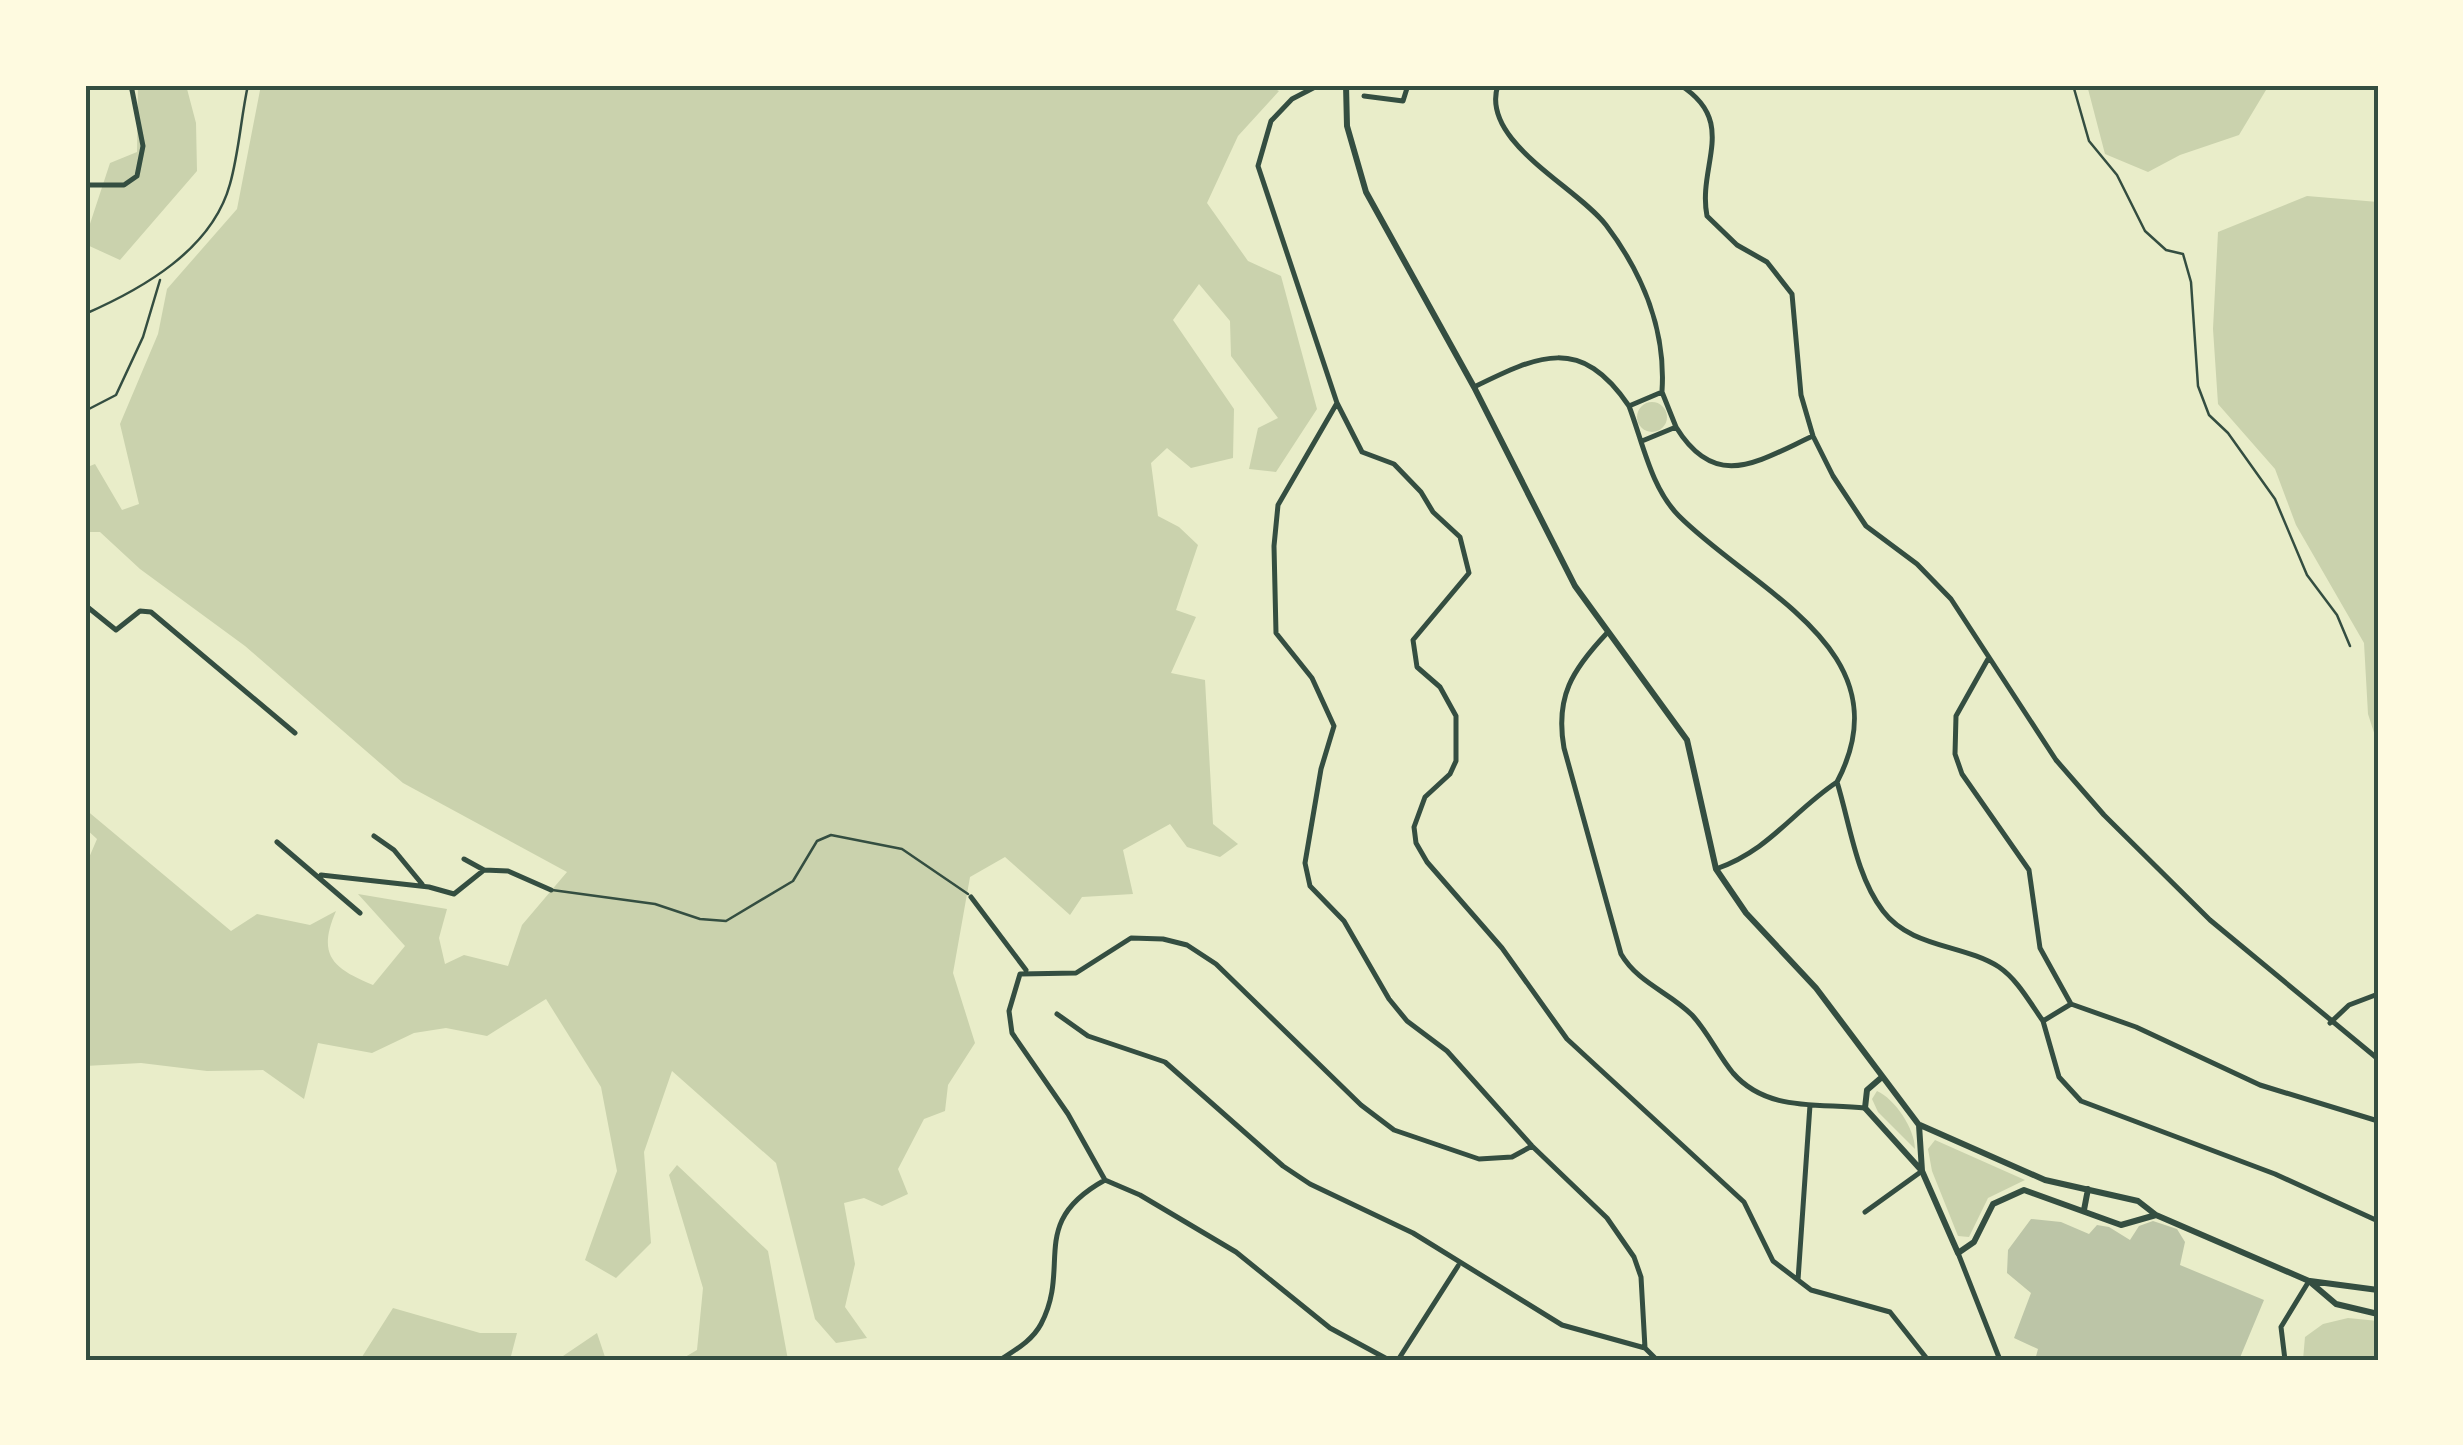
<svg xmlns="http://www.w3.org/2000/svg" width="2463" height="1445" viewBox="0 0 2463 1445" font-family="Manrope,sans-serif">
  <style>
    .green { fill: #cad2ad }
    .building { fill: #bcc5a7 }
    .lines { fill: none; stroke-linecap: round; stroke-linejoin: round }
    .path { stroke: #344e41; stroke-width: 2.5 }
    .service { stroke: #344e41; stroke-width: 2.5 }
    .minor { stroke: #344e41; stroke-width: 5 }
    .tertiary { stroke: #344e41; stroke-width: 6 }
    .neatline { fill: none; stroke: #344e41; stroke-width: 4 }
  </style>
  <rect width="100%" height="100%" fill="#e9edc9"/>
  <path class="green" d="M138,85H186L196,123L197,171L120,260L85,244V239L110,163L137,152Z
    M261,85H1267L1279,91L1238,136L1207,203L1248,261L1281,276L1317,409L1276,472L1249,469L1258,428L1278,418L1231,356L1230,321L1199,284L1173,320L1234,409L1233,458L1191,468L1167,448L1151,463L1158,516L1179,527L1198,545L1176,610L1196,617L1171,673L1205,680L1213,824L1238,844L1220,857L1187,847L1170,824L1123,850L1133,894L1082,897L1070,915L1005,857L970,877L953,973L975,1043L948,1085L945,1111L924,1119L898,1169L908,1194L882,1206L864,1198L844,1203L855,1264L845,1307L867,1338L836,1343L815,1319L776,1163L672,1071L644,1152L651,1243L616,1278L585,1260L617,1171L601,1087L546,999L487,1036L446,1028L414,1033L372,1053L318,1043L304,1099L263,1070L207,1071L141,1063L85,1066V867L97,839L85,828V809L231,931L257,914L310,925L336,911C317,955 332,968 373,985L405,946L358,894L447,909L439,938L445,964L464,955L508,966L522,925L567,872L403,783L245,646L140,569L100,532H85V468L95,464L122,510L139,504L120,424L158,334L167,289L237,209Z
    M2087,85H2269L2239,135L2180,155L2148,172L2105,154Z
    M2307,196L2378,202V745L2368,714L2364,643L2296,525L2275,469L2218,404L2213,329L2218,232Z
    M1637 417a15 15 0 1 1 30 0a15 15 0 1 1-30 0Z
    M1877,1091C1895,1099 1915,1129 1915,1149L1878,1112L1872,1099Z
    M1935,1140L2025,1180L1988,1198L1969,1237L1958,1236L1932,1171L1928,1149Z
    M677,1165L768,1251L788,1360H680L697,1350L703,1288L669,1175Z
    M393,1308L480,1333H517L511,1356H563L597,1333L606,1360H360Z
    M2348,1318L2378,1321V1360H2303L2305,1337L2323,1324Z"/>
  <path class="building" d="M2031,1219L2061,1222L2089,1234L2097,1225L2109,1227L2130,1240L2139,1226L2153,1221L2177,1229L2185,1242L2180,1265L2264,1300L2239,1360H2035L2038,1349L2014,1338L2031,1293L2007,1273L2008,1250Z"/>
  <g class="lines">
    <path class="path" d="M2073,85L2089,141L2117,175L2145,231L2166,250L2183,254L2191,282L2198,386L2209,415L2228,433L2275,499L2307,575L2337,615L2350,646"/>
    <path class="service" d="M85,314C142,289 212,250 230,184C239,152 241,117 248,85
      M85,411L116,395L143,337L160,280
      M552,890L655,904L700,919L726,921L793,881L817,841L831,835L902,849L968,894"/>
    <path class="minor" d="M1319,85L1292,99L1271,121L1258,166L1337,403L1278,505L1274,546L1276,633L1312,678L1334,726L1321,769L1305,863L1310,886L1344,921L1389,999L1407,1021L1447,1051L1532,1146L1607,1218L1634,1257L1641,1277L1645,1348L1657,1360
      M1498,85C1479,141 1576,186 1606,225C1643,274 1666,331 1662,391
      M1680,85C1739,122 1697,165 1707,216L1737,245L1767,262L1792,294L1801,395L1813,436L1833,476L1866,526L1917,564L1951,599L2056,760L2104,815L2210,920L2378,1059
      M1364,96L1403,101L1408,85
      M85,185H124L137,176L143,146L131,85
      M1474,387C1539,355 1581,335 1629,406
      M1337,403L1362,452L1394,464L1421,492L1433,512L1460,537L1469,573L1413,640L1417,667L1440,687L1456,716V761L1450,774L1425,797L1414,827L1416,843L1427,862L1502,948L1567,1039L1744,1202L1773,1261L1811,1290L1890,1312L1928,1360
      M1676,427C1716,492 1758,461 1813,436
      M1642,441L1676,427L1662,392L1629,406C1643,443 1651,488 1679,516C1755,592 1906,651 1837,782C1850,824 1856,876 1883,911C1911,948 1963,944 1999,967C2018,980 2030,1003 2043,1021
      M85,605L116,630L140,611L151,612L295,733
      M1607,633C1572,670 1555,697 1564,748L1621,954C1638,983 1669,992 1692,1015C1708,1032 1718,1055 1733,1073C1767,1112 1818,1103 1865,1108
      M1988,659L1956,716L1955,754L1962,774L2029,870L2040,948L2071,1004L2043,1021L2059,1077L2081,1101L2275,1174L2378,1221
      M374,836L394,850L422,884
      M277,842L360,913
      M464,859L484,870L508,871L551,890
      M1716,869C1770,850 1792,812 1837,782
      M321,875L429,887L454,894L484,870
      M971,897L1026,970
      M2071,1004L2136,1027L2260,1085L2378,1121
      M1057,1014L1088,1036L1165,1062L1283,1166L1310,1184L1413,1233L1562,1325L1645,1348
      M2330,1023L2349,1005L2378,994
      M1865,1212L1922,1171
      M1958,1253L2000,1360
      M1798,1280L1810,1105
      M1000,1360C1015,1350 1032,1341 1041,1324C1072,1265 1027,1223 1105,1180
      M1389,1360L1330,1328L1236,1252L1140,1195L1105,1180L1068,1114L1012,1033L1009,1011L1020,974L1076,973L1131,938L1163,939L1187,945L1216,964L1361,1105L1394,1130L1479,1159L1512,1157L1532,1146
      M1398,1360L1458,1266
      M2285,1360L2281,1327L2309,1281"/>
    <path class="tertiary" d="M1346,85L1347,126L1366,192L1474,387L1575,586L1687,740L1716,869L1746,913L1816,988L1919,1125L1922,1171
      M1882,1077L1867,1090L1865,1108L1922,1171L1958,1253L1974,1242L1993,1204L2024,1190L2121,1225L2156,1215
      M1920,1125L2045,1180L2138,1201L2156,1215L2309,1281L2336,1304L2378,1314
      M2084,1210L2088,1189
      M2310,1281L2378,1290"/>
  </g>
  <rect width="2463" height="1445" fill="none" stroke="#fefae0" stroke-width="175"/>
  <rect x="88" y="88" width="2288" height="1270" class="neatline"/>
</svg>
